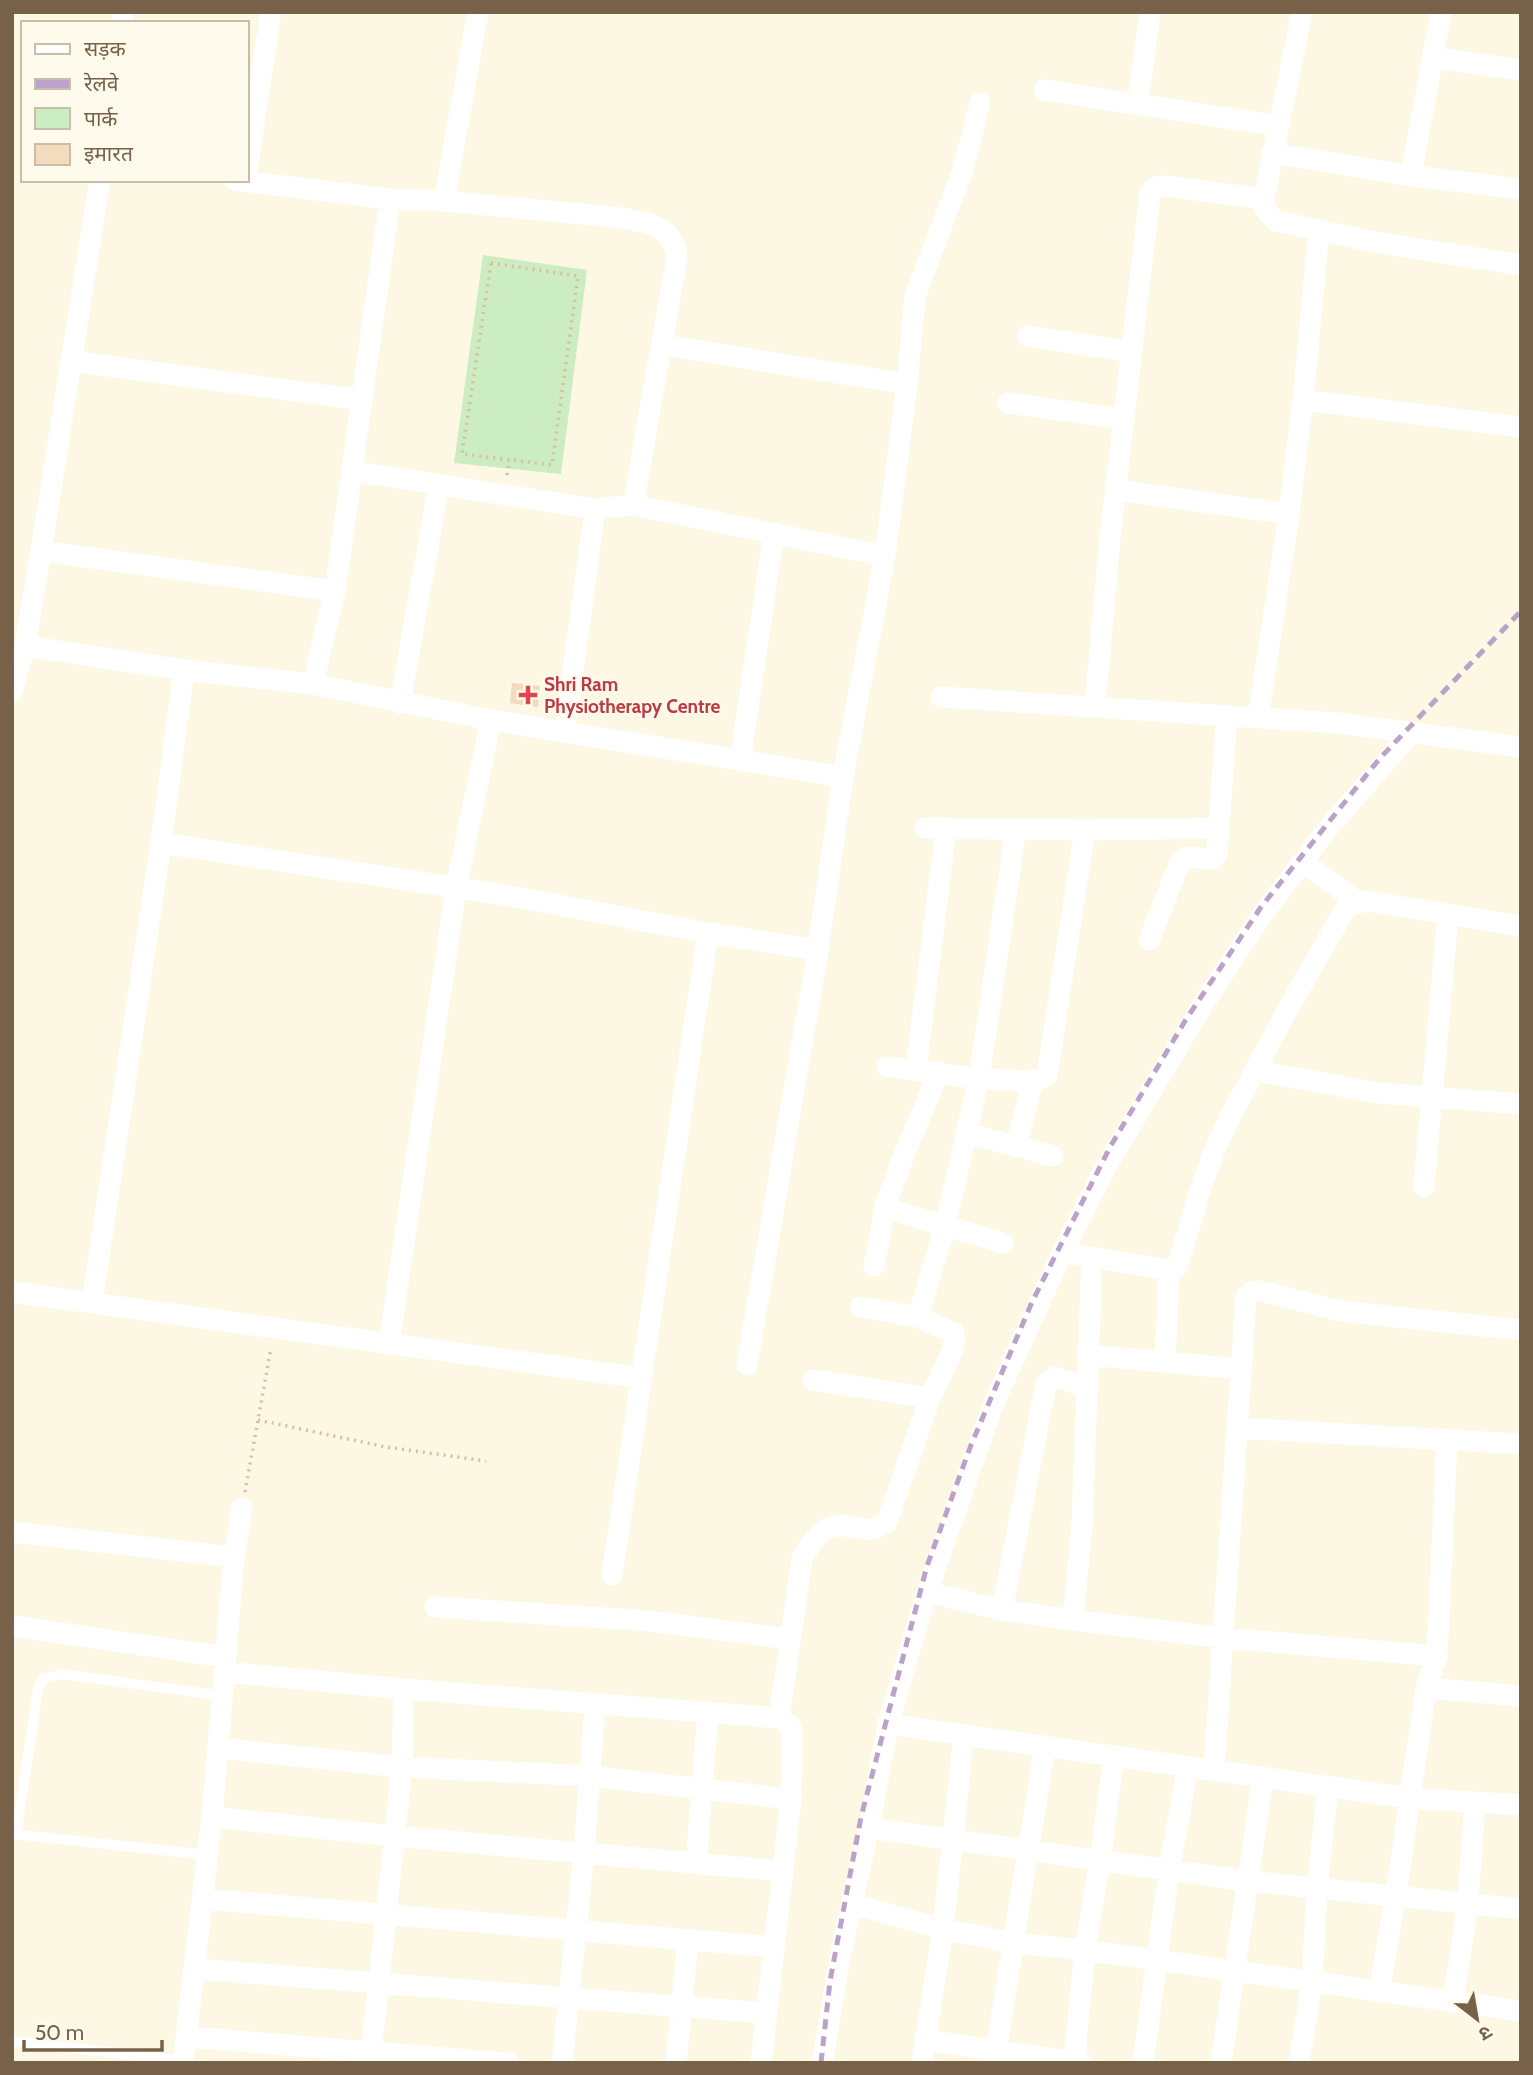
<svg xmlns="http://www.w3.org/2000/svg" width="1533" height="2075" viewBox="0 0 1533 2075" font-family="Cabin,'Noto Sans Devanagari',sans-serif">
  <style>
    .green { fill: #ccecc2 }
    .building { fill: #f4dbbb }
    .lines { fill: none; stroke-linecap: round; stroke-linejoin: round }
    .path { stroke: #d9be9e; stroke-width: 3.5; stroke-dasharray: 2 5; stroke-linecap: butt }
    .lane { stroke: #fff; stroke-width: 10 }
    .street { stroke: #fff; stroke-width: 21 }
    .rail { stroke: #bca2c8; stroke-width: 5; stroke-dasharray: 10 7; stroke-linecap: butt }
    .health-dot { fill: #e0444e; stroke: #fffbec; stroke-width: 2.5 }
    .labels { text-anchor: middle; stroke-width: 5; stroke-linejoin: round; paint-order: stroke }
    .health-label { font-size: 19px; font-weight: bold; fill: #be3a42; stroke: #fffbec; text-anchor: start }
  </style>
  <rect width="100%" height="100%" fill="#fdf8e4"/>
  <path class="green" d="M483,255L587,270L561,474L454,463Z"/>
  <path class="building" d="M512,683L540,686L538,707L510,703Z"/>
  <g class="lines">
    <path class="path" d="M491,263L578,276L552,465L462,454Z
      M507,475L509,460
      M258,1420L386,1447L486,1461
      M245,1492L271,1348"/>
    <path class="lane" d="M12,1834L208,1855
      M16,1835L38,1689L43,1679L62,1674L223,1696
      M12,2041L184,2061"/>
    <path class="street" d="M1302,12L1264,199L1265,209L1276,221L1379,243L1521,265
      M122,23L123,12
      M1435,58L1521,70
      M1044,90L1279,126
      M1138,103L1150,12
      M1272,153L1411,176L1521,189
      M247,169L271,12
      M1411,176L1441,12
      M235,180L390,199L444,201L614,217C642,221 675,224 677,258L633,505
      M444,201L478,12
      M1028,336L1131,352
      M663,345L907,384
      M71,361L362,400
      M1303,400L1521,427
      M1008,403L1124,419
      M352,471L595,509L633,505L885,556
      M1116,490L1289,514
      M41,551L335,591
      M25,646L184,670L313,684L491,720L843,777
      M313,684L335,591L390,199
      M12,692L25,646L41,551L100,180
      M941,697L1338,723L1521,747
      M400,703L439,485
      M1095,706L1110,538L1150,193L1155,187L1166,186L1264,199
      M1258,718L1289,514L1303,400L1319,230
      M565,730L595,509
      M740,761L774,533
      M925,828L1085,830L1218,828
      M161,843L499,894L708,933L818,950
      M1303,862L1358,902
      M1149,940L1180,862L1187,857L1212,859L1217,854L1227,715
      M887,1067C917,1069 1027,1090 1047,1076L1085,830
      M916,1069L946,829
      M1256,1071L1379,1093L1521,1104
      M966,1133L1053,1156
      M1016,1146L1033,1080
      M1424,1186L1448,915
      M885,1208L1003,1243
      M1063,1252L1169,1270L1177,1267L1199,1194L1213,1154L1228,1121L1289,1007L1347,906L1366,901L1521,926
      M874,1266L886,1204L906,1150L939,1072
      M12,1292L642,1378
      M92,1303L161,843L184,670
      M860,1307L918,1317L945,1226L979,1078L1016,829
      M389,1344L456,888L491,720
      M1090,1361L1100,1356L1240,1369
      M1165,1362L1169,1270
      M747,1365L818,950L843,777L885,556L907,384L915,296L963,170L980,103
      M813,1380L930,1398
      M1238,1428L1521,1444
      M12,1532L234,1557
      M612,1575L708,933
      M927,1592L1002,1610L1073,1620L1224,1638L1437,1656
      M435,1607L650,1621L790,1639
      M1002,1610L1046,1384L1055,1377L1088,1387
      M1073,1620L1082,1525L1092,1257
      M12,1626L225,1657
      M225,1672L404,1689L779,1718L789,1724L792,1731L791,1799L761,2063
      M1426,1688L1521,1696
      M779,1718L802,1559C837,1495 854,1547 887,1522L930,1398L952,1352L954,1344V1333L918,1317
      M888,1724L1408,1798L1521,1805
      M218,1748L402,1767L589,1776L791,1799
      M1214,1770L1246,1297L1252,1292L1261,1291L1340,1311L1521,1330
      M212,1817L394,1836L782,1871
      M869,1828L1248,1881L1521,1909
      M696,1863L708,1712
      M204,1899L774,1947
      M852,1904L943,1929L1013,1943L1085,1950L1521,2011
      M195,1969L766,2013
      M1379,1991L1396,1895L1426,1688L1437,1656L1447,1440
      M1453,2002L1468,1903L1475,1802
      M187,2037L508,2063
      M925,2040L1082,2063
      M183,2063L212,1817L234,1557L242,1508
      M370,2063L402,1767L404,1689
      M562,2063L584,1853L595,1705
      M676,2063L688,1940
      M822,2063L842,1947L869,1828L888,1724L927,1592L993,1405L1059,1260L1107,1165L1204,1003L1262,915L1329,827L1411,733
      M922,2063L943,1929L964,1734
      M994,2063L1045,1746
      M1074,2063L1085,1950L1100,1861L1114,1756
      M1143,2063L1169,1870L1188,1767
      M1221,2063L1263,1777
      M1299,2063L1312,1982L1317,1889L1328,1786"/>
    <path class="rail" d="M821,2063L830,1981L861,1817L927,1566L971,1445L1032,1302L1110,1147L1185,1021L1261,907L1380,758L1521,611"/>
  </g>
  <path class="health-dot" d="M524.5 684.5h7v7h7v7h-7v7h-7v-7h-7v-7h7z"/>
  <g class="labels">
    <g class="health-label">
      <text x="544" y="691">Shri Ram<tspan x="544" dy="22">Physiotherapy Centre</tspan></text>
    </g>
  </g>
  <rect width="1533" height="2075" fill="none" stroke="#776148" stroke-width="28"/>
  <rect x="21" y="21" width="228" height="161" fill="#fffbec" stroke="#c9bdaa" stroke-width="2"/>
  <rect x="35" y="44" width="35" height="10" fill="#ffffff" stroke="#c9bdaa" stroke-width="2"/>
  <text x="84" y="56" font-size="21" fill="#776148">सड़क</text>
  <rect x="35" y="79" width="35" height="10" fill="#bca2c8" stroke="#c9bdaa" stroke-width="2"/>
  <text x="84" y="91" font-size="21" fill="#776148">रेलवे</text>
  <rect x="35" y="108" width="35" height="21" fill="#ccecc2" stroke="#c9bdaa" stroke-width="2"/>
  <text x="84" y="126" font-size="21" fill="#776148">पार्क</text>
  <rect x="35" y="144" width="35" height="21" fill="#f4dbbb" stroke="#c9bdaa" stroke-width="2"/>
  <text x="84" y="161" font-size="21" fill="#776148">इमारत</text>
  <g transform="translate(1477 2019) rotate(149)" stroke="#fffbec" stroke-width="5" paint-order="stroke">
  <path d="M0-5L12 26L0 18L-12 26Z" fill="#776148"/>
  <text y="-10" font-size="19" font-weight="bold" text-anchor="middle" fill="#776148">उ</text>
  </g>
  <path d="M24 2040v10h138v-10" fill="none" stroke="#776148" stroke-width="3.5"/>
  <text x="35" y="2040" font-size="21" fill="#776148" stroke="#fffbec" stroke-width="5" paint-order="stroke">50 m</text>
</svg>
